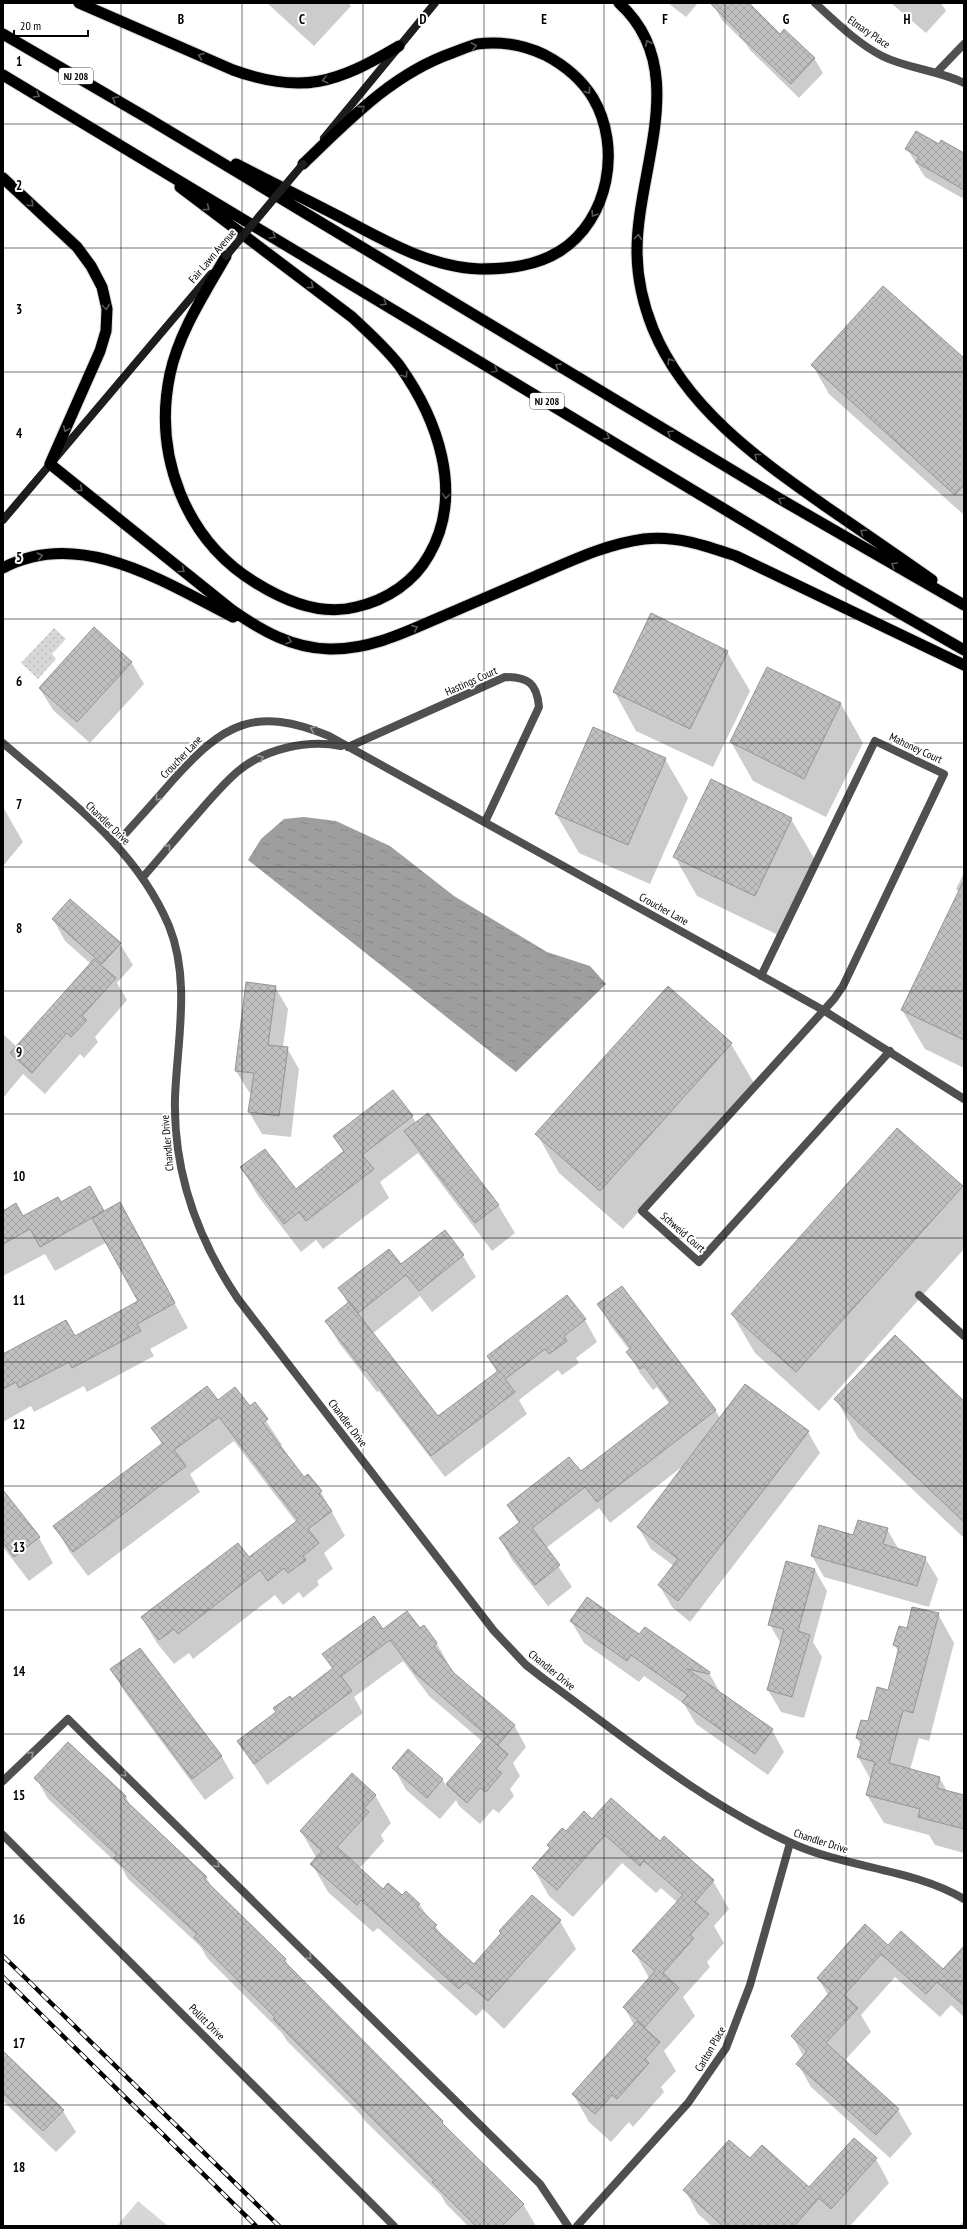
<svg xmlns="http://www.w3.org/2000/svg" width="967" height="2229" viewBox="0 0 967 2229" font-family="'PT Sans Narrow',sans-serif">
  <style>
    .grass { fill: #d7d7d7 }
    .park { fill: url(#park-dots) }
    .water { fill: url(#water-ripples) }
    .shadow { fill: #0003 }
    .building { fill: url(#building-cross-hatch); stroke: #949494 }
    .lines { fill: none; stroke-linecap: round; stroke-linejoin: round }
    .trunk-casing { stroke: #dbdbdb; stroke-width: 13 }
    .minor { stroke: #505050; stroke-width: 8 }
    .secondary { stroke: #1d1d1d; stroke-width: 8 }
    .trunk { stroke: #000; stroke-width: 11 }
    .rail-casing { stroke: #000; stroke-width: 4.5 }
    .rail { stroke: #fff; stroke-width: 3; stroke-dasharray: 9; stroke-linecap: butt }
    .secondary-bridge { stroke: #1d1d1d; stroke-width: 8 }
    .oneway { stroke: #595959 }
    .oneway2 { stroke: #969696 }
    .grid { fill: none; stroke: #000; stroke-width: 1; stroke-opacity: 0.55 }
    .labels { text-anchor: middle; stroke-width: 4; stroke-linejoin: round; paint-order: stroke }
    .shield { fill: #fff; stroke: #4c4c4c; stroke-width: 1 }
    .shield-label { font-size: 10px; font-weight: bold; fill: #000 }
    .street-label { font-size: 11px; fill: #000; stroke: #fff }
    .grid-label { font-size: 13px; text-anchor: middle; font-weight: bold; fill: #000; stroke: #fff; stroke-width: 4; stroke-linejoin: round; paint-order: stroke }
  </style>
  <defs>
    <pattern id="park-dots" width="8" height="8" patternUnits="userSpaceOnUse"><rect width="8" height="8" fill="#d7d7d7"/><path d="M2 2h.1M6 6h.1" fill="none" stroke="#b7b7b7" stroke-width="1.8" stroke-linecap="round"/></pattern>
    <pattern id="water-ripples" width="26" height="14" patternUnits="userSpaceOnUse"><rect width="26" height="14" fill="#9e9e9e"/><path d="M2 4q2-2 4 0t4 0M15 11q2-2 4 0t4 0" fill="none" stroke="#868686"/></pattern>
    <pattern id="building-cross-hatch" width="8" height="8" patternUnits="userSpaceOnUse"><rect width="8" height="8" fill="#c0c0c0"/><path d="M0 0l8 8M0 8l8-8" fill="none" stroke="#a3a3a3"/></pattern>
  </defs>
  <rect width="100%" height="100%" fill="#fff"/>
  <path class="grass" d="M138,2201L168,2226H117Z"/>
  <path class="park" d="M54,628L66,639L52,654L56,659L38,679L21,663Z"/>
  <path class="water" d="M304,817L336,821L390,846L454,896L547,952L590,966L606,984L516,1072L248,860L261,839L284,819Z"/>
  <path class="shadow" d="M267,3H349L351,6L314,46Z
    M668,3H698L686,17Z
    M716,3H748L780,35L814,58L823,73L799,98L750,50L746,44L722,20L714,6Z
    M891,3H941L946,11L926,33Z
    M907,149L964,157V199L925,177Z
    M964,360V515L829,394L813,366Z
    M727,652L750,691L713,767L636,731L614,691Z
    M131,662L144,684L90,743L53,710L40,689Z
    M767,668L841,704L863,743L826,817L753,781L731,742Z
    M665,759L688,798L650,884L579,853L556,814Z
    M3,807L23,842L3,866Z
    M791,819L814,858L778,935L697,896L675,857Z
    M964,873V1068L925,1049L902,1010L959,893L956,889Z
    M53,919L120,944L133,965L117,983L127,1000L95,1037L98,1042L84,1058L80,1054L45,1094L23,1074L3,1098V1034L17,1047L91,964L65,941Z
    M275,987L288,1009L283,1047L287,1048L299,1069L291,1137L262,1134L249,1112L252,1093L249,1092L236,1071Z
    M668,988L731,1044L754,1083L623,1229L559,1173L537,1134Z
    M412,1116L416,1123L498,1205L515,1233L492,1251L418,1153L380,1182L389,1198L323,1249L316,1240L301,1252L258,1196L242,1168L295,1190L344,1153L334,1137Z
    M90,1187L104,1213L134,1228L188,1328L150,1349L154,1356L87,1392L84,1386L34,1412L31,1406L3,1422V1355L75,1337L139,1302L107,1242L55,1271L45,1254L3,1276V1212L23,1217L60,1203Z
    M962,1187L964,1190V1249L819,1411L755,1353L732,1314Z
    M444,1231L463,1256L476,1277L432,1312L420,1296L372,1334L437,1418L497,1372L488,1357L567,1297L585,1320L597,1342L576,1358L579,1363L562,1375L558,1370L519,1400L527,1414L445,1477L379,1391L377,1392L339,1343L326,1321L348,1304L340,1289L400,1265Z
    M598,1304L715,1410L720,1418L808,1432L820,1453L690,1622L672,1607L659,1585L674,1566L651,1549L638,1527L683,1466L610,1523L599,1508L546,1548L572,1587L548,1606L512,1560L500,1538L519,1524L508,1505L580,1473L670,1405L657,1387L653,1390L640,1373L628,1352L630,1351L611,1326Z
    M836,1399L964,1402V1538L858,1438Z
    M217,1402L250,1407L254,1403L282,1445L279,1447L304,1479L308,1475L321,1492L345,1536L324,1553L333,1569L317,1581L319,1585L303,1598L299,1592L283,1605L275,1595L193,1659L189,1653L174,1664L157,1643L142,1618L249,1558L296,1522L234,1441L190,1474L200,1492L88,1576L69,1551L55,1526L162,1445L153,1428Z
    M3,1491L39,1538L53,1563L29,1581L3,1547Z
    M887,1529L899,1550L925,1558L938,1579L929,1607L824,1577L812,1556L854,1537Z
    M815,1570L827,1591L813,1642L822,1657L804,1718L781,1712L768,1690L781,1644L770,1625Z
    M938,1614L954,1643L929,1741L919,1738L910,1770L939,1777L947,1791L964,1796V1853L935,1845L929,1835L884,1823L867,1795L871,1780L858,1757L861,1746L857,1738L889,1691L899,1652L894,1645L907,1629Z
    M571,1621L640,1635L709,1673L721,1694L772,1730L784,1752L768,1775L696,1724L684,1704L644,1676L639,1682L584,1643Z
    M424,1626L437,1644L454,1674L514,1725L526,1747L513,1763L520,1776L510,1789L514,1796L499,1813L493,1809L480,1824L459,1806L456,1800L440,1819L406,1790L394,1768L408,1751L443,1780L446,1786L483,1742L429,1696L403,1661L354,1697L363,1713L267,1785L238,1741L333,1670L323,1654L383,1630L420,1629Z
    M140,1649L222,1757L234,1778L205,1800L124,1691L112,1670Z
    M68,1743L126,1797L132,1809L206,1877L213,1889L285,1959L289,1968L523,2204L536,2226H468L446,2204L441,2195L365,2121L361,2115L287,2041L282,2033L208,1959L200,1946L128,1879L122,1868L48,1799L36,1778Z
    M375,1795L391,1823L381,1835L384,1841L359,1869L383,1890L419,1904L443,1937L474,1965L560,1921L576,1949L504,2029L483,2009L476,2016L378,1928L373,1932L328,1892L312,1864L317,1859L301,1831Z
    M592,1820L660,1842L713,1881L729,1909L714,1926L724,1943L707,1962L710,1967L683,1997L695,2016L664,2051L676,2071L661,2087L664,2092L633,2127L629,2122L611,2142L589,2122L573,2094L634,2025L624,2007L649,1978L634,1951L677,1902L661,1888L656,1893L622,1863L573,1917L549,1896L533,1868L550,1849L548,1845L566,1833Z
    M888,1946L943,1971L964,1962V2017L951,2005L940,2017L895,1977L861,2015L871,2032L844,2061L898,2110L912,2134L890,2158L811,2087L798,2064L804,2057L792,2036L828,1995L818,1978Z
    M3,2052L63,2111L76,2132L56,2152L3,2101Z
    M876,2159L889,2183L850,2226H712L698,2214L685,2190L750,2160L809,2188Z
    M964,2221V2226H959Z"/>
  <path class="building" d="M710,3H749L780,34L784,29L815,58L791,84L740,36L741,34Z
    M916,131L939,144L941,140L964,153V190L916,162L919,157L905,149Z
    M883,286L964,358V485L955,495L811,365Z
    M651,613L728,651L690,729L613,692Z
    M94,627L132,662L77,722L39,688Z
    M767,667L841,703L804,779L730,742Z
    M593,727L666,758L628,845L555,814Z
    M711,779L792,818L755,896L673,857Z
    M964,880V1040L901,1010Z
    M70,899L121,943L102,964L52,919Z
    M94,959L116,978L82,1016L87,1020L71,1037L67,1033L32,1073L10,1053Z
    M246,982L276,986L268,1045L288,1047L279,1116L248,1112L254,1073L235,1071Z
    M668,986L732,1043L600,1191L535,1134Z
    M393,1090L413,1116L362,1155L374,1169L306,1221L299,1212L284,1224L240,1167L265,1149L296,1189L344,1151L333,1136Z
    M428,1113L499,1205L475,1223L404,1131Z
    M897,1128L963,1186L796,1372L731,1314Z
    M90,1186L104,1211L40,1247L30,1229L3,1244V1211L16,1203L23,1216L58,1197L61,1202Z
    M120,1202L175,1303L137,1324L141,1331L72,1368L69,1362L19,1388L16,1382L3,1389V1354L66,1320L75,1336L138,1301L92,1218Z
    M445,1230L464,1255L419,1291L406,1275L358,1313L338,1288L389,1249L401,1264Z
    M622,1286L716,1410L597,1502L585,1487L532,1528L560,1565L535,1585L499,1538L520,1522L507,1505L569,1457L581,1471L671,1402L644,1366L640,1369L626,1352L631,1348L597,1304Z
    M567,1295L586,1319L564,1336L567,1341L549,1354L545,1349L505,1379L515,1392L431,1456L366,1370L364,1371L325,1321L349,1302L438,1416L498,1371L487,1356Z
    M895,1335L964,1401V1522L834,1399Z
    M745,1384L809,1431L678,1601L658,1585L678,1559L637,1527Z
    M207,1386L218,1400L235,1387L250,1406L255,1402L268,1419L263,1423L304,1477L308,1474L322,1491L319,1494L332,1511L308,1529L319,1543L303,1556L306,1560L288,1573L284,1568L268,1581L260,1570L178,1634L174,1629L159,1640L141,1617L238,1543L249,1557L298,1520L219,1417L174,1450L186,1466L73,1552L53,1526L163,1443L151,1428Z
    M3,1490L40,1537L14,1557L3,1542Z
    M858,1520L888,1528L883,1544L926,1557L917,1586L811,1556L819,1525L853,1535Z
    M786,1561L815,1569L798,1631L810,1635L792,1697L767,1690L784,1629L768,1625Z
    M587,1597L639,1634L645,1627L710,1672L709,1674L687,1669L773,1729L755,1754L682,1702L688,1695L631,1655L627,1661L570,1621Z
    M912,1607L939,1613L913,1713L903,1710L889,1763L940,1777L937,1788L964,1795V1829L918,1817L920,1809L866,1795L875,1762L857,1757L862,1740L856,1738L861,1720L868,1721L877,1687L888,1690L899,1647L893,1645L899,1626L907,1628Z
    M407,1611L420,1628L424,1625L437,1643L434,1646L454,1673L515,1725L498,1745L416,1674L390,1640L341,1676L352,1691L254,1764L237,1741L276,1712L273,1708L290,1696L292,1699L333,1668L322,1654L374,1616L383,1629Z
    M140,1648L222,1756L192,1779L110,1669Z
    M487,1736L508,1754L496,1769L502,1773L486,1792L480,1788L467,1803L446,1784Z
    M68,1742L126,1796L124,1799L207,1877L204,1879L286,1959L284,1961L443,2121L442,2123L524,2204L502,2226H476L432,2182L434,2180L273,2019L275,2017L194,1937L197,1934L114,1858L117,1855L34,1778Z
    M408,1749L443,1779L427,1798L392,1768Z
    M352,1773L376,1795L364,1808L369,1812L337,1847L383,1889L388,1883L402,1895L406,1891L420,1904L417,1907L437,1925L434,1928L474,1964L501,1933L499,1931L532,1895L561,1920L488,2001L466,1982L459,1989L361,1900L357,1905L310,1864L322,1851L300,1831Z
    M611,1798L660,1841L664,1836L714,1880L695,1902L709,1914L690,1935L694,1938L663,1973L679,1988L645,2027L623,2007L655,1971L632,1951L683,1895L644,1861L640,1866L605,1835L557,1890L532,1868L550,1848L547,1845L562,1828L566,1831L584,1811L592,1819Z
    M865,1924L888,1945L901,1931L943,1969L964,1946V2006L937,1982L926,1994L881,1954L844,1995L858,2008L826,2043L899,2109L876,2135L796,2064L807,2051L791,2036L831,1991L817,1978Z
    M637,2021L660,2042L645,2059L649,2063L617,2099L612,2095L595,2114L572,2094Z
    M3,2051L64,2110L43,2131L3,2093Z
    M854,2138L877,2158L831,2209L819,2198L794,2226H723L683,2190L729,2140L750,2158L762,2145L809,2187Z"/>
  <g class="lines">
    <g class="trunk-casing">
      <path id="trunk" d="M79,3L233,70C302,95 337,83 399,46
        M619,3C692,69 637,168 637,251C637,278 643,304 653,329C686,409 760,460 828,508C863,532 898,556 932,580
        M3,34L149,119L780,499L964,605
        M3,75L842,580L964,650
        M236,164C272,182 307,200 342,218C385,241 430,267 480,269C508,269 536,266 560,251C609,220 622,147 593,98C582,80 564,65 545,55C524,45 500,41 477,44C469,46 460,50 452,53C392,74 348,121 303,164
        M3,178L77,247L91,266L102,287L107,309L106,331L100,351L50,464L232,610C262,631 292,648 329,649C367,650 402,634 436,619C469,605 503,590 536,576C571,561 606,544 644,539C676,535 707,546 736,556L964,665
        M180,187L352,317C368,332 385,347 399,365C437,418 465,493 429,555C414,582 387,600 356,607C322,616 285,601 256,583C185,540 153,455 170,374C179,332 205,293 226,256
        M3,568C80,527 164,582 233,617"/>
    </g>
    <path class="minor" d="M815,3C836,22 857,43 882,56C908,69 938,70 964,83
      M937,72L964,44
      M3,743C66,798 136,847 169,926C191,980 177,1042 175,1098C173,1172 197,1238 238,1299L494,1631L526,1665L544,1679C623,1736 700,1801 789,1842C843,1868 912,1868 964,1899
      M348,747L505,677C528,677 537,683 539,707L485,822
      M116,844C135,823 154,802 173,780C223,724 255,705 329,736L823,1010L964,1099
      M143,877C160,858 176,838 193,819C207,803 221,786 237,772C264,749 307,739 341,746
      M761,976L875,741L944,774L843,986L834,999L642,1211L699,1262L890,1051
      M919,1295L964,1336
      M3,1781L68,1719L540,2184L568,2226
      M3,1835L394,2226
      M577,2226L688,2103L726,2048L750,1985L790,1843"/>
    <path class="secondary" d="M324,138L435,3
      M3,520L211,274"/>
    <use href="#trunk" class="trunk"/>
    <g class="rail-casing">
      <path id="rail" d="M3,1956L279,2226
        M3,1977L256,2226"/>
    </g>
    <use href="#rail" class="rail"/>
    <path class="secondary-bridge" d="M226,256L303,164"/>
  </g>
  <defs><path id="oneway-chevron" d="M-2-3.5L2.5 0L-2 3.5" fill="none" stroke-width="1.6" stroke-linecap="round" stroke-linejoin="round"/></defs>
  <g class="oneway">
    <use href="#oneway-chevron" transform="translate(648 43) rotate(-115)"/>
    <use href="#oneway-chevron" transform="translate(474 46) rotate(-14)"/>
    <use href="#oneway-chevron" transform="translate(201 56) rotate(-157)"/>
    <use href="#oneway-chevron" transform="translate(325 80) rotate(166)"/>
    <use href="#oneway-chevron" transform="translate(588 91) rotate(52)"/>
    <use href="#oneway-chevron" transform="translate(37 95) rotate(30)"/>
    <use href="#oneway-chevron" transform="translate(115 99) rotate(-149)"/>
    <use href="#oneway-chevron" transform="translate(362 108) rotate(-41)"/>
    <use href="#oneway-chevron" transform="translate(31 204) rotate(43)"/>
    <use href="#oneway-chevron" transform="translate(207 208) rotate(37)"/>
    <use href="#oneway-chevron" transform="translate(594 214) rotate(122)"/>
    <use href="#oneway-chevron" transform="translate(273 236) rotate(31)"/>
    <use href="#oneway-chevron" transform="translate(638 237) rotate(-86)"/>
    <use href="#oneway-chevron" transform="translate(311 286) rotate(37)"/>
    <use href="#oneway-chevron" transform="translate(384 303) rotate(31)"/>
    <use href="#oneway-chevron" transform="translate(106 307) rotate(82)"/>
    <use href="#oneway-chevron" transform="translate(670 361) rotate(-123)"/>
    <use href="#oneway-chevron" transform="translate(558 366) rotate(-149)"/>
    <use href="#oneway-chevron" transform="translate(495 370) rotate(31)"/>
    <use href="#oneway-chevron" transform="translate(405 375) rotate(56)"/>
    <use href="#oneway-chevron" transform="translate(66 429) rotate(114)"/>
    <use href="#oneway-chevron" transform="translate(670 433) rotate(-149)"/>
    <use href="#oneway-chevron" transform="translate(607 437) rotate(31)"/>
    <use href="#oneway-chevron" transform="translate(757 456) rotate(-141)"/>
    <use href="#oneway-chevron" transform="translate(80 489) rotate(39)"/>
    <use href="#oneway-chevron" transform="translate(446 496) rotate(96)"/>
    <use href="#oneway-chevron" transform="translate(781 500) rotate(-149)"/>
    <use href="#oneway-chevron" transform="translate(863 532) rotate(-145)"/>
    <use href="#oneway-chevron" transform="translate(40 556) rotate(-12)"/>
    <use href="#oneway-chevron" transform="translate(894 565) rotate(-150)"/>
    <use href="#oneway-chevron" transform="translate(182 570) rotate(39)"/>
    <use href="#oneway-chevron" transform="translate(415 628) rotate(-24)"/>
    <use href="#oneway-chevron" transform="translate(289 641) rotate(19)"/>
  </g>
  <g class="oneway2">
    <use href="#oneway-chevron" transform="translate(313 729) rotate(-157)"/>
    <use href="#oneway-chevron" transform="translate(261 758) rotate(-25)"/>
    <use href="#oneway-chevron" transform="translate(158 798) rotate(131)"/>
    <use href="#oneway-chevron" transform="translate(168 847) rotate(-49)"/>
    <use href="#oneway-chevron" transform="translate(31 1754) rotate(-44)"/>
    <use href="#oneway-chevron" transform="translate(124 1774) rotate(45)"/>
    <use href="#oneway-chevron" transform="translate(217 1865) rotate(45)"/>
    <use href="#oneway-chevron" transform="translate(309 1957) rotate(45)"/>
  </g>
  <path class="grid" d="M121,3V2226M242,3V2226M363,3V2226M484,3V2226M604,3V2226M725,3V2226M846,3V2226M3,124H964M3,248H964M3,372H964M3,495H964M3,619H964M3,743H964M3,867H964M3,991H964M3,1114H964M3,1238H964M3,1362H964M3,1486H964M3,1610H964M3,1734H964M3,1858H964M3,1981H964M3,2105H964"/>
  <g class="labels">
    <g class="shield">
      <rect x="59" y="68" width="34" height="16" rx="3"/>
      <rect x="530" y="393" width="34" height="16" rx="3"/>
    </g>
    <g class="shield-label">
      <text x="76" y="80">NJ 208</text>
      <text x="547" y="405">NJ 208</text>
    </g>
    <g class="street-label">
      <text transform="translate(869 32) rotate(34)" y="4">Elmary Place</text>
      <text transform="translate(212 256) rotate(-50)" y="4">Fair Lawn Avenue</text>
      <text transform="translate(471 681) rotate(-24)" y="4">Hastings Court</text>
      <text transform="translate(916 748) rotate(25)" y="4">Mahoney Court</text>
      <text transform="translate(181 757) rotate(-46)" y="4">Croucher Lane</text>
      <text transform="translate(108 823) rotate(44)" y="4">Chandler Drive</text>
      <text transform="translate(664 909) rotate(29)" y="4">Croucher Lane</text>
      <text transform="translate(167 1143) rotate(-95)" y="4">Chandler Drive</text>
      <text transform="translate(683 1232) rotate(41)" y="4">Schweid Court</text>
      <text transform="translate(348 1423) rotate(53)" y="4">Chandler Drive</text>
      <text transform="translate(552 1670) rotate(39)" y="4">Chandler Drive</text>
      <text transform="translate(821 1841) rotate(18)" y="4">Chandler Drive</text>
      <text transform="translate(207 2022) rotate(45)" y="4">Pollitt Drive</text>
      <text transform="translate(710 2049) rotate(-60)" y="4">Carlton Place</text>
    </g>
  </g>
  <g class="grid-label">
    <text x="181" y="24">B</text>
    <text x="302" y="24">C</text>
    <text x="423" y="24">D</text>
    <text x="544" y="24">E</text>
    <text x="665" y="24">F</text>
    <text x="786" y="24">G</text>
    <text x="907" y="24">H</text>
    <text x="19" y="66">1</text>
    <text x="19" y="190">2</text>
    <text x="19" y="314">3</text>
    <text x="19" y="438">4</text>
    <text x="19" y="562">5</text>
    <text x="19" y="686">6</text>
    <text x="19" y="809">7</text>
    <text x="19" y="933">8</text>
    <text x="19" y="1057">9</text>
    <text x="19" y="1181">10</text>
    <text x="19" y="1305">11</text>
    <text x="19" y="1429">12</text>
    <text x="19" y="1552">13</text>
    <text x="19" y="1676">14</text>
    <text x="19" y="1800">15</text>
    <text x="19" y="1924">16</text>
    <text x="19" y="2048">17</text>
    <text x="19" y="2172">18</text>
  </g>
  <rect width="967" height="2229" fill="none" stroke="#000000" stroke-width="8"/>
  <path d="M14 30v6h74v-6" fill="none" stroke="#000000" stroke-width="2"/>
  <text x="20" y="30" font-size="12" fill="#000000" stroke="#ffffff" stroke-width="3" paint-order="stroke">20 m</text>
</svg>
